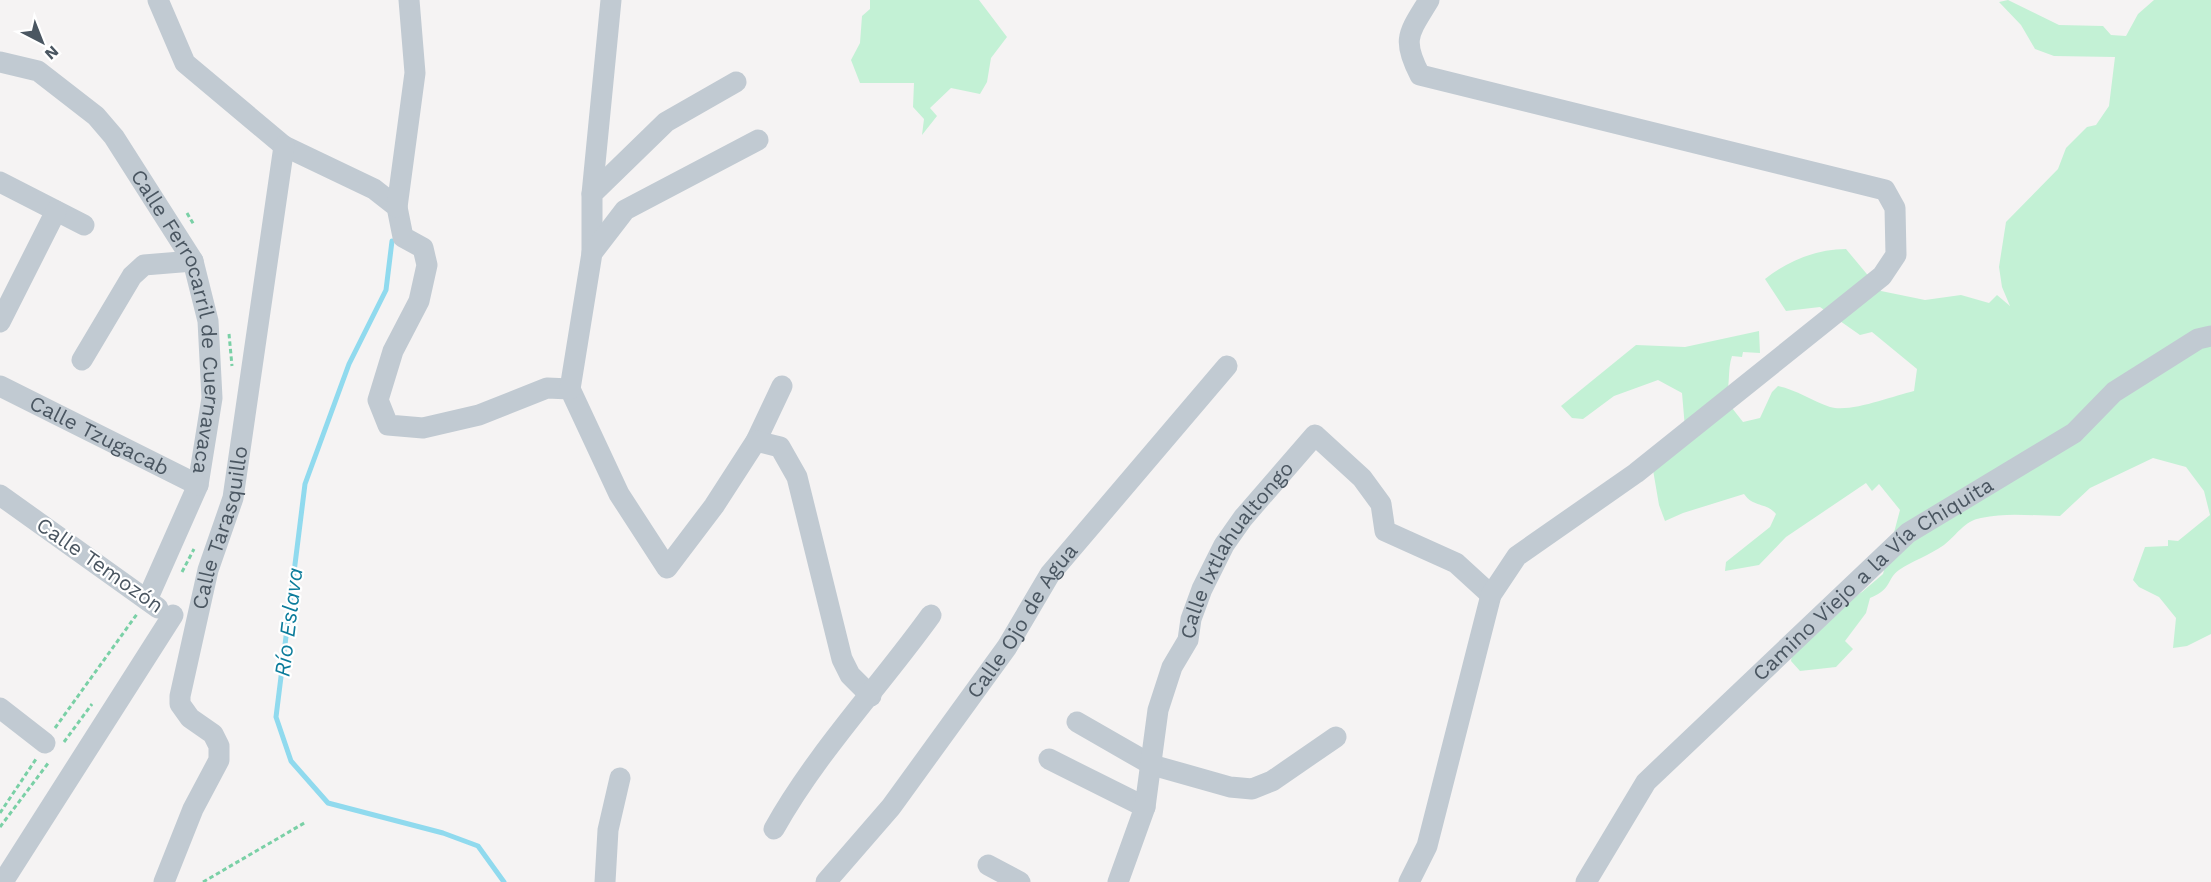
<svg xmlns="http://www.w3.org/2000/svg" width="2211" height="882" viewBox="0 0 2211 882" font-family="'Work Sans',sans-serif">
  <style>
    .green { fill: #c3f1d5 }
    .lines { fill: none; stroke-linecap: round; stroke-linejoin: round }
    .stream { stroke: #90daee; stroke-width: 5 }
    .path { stroke: #7ad0a6; stroke-width: 3; stroke-dasharray: 4.5 3; stroke-linecap: butt }
    .minor { stroke: #c1cad2; stroke-width: 21 }
    .labels { text-anchor: middle; stroke-width: 4.5; stroke-linejoin: round; paint-order: stroke }
    .street-label { font-size: 21px; fill: #4a5661; stroke: #fff }
    .water-label { font-size: 22px; font-style: italic; fill: #0c7c9b; stroke: #fff }
  </style>
  <rect width="100%" height="100%" fill="#f5f3f3"/>
  <path class="green" d="M870,0H979L1007,37L991,58L987,82L980,94L951,88L930,108L937,116L922,135L924,119L913,107L914,83H860L851,60L860,43L862,16L870,9Z
    M2008,0L2059,25L2103,26L2111,35L2126,36L2138,14L2154,0H2211V634L2187,646L2173,648L2176,618L2159,597L2139,587L2133,580L2145,547L2168,546V540L2178,541L2210,515L2204,491L2186,467L2153,458L2090,488L2060,516C2033,516 2008,512 1981,518C1964,521 1957,535 1944,545C1930,555 1912,561 1899,570C1886,579 1893,589 1870,598L1866,613L1845,641L1853,649L1836,667L1800,671L1791,661L1792,655L1827,613L1862,592L1883,574L1900,510L1879,484L1872,491L1866,483L1786,537L1759,565L1725,571L1726,562L1770,527L1776,514C1766,502 1754,508 1744,494L1683,513L1665,521L1659,505L1652,464L1685,428L1682,393L1658,380L1614,396L1583,419L1572,418L1561,406L1636,345L1685,347L1759,331L1760,353L1743,352L1742,357L1732,356C1727,371 1731,385 1725,399L1743,422L1760,418L1772,392L1778,386C1797,390 1812,401 1830,407C1851,413 1892,396 1914,391L1917,369L1872,332L1860,335L1820,307L1786,311L1765,279C1787,261 1817,249 1846,249L1881,291L1925,300L1961,295L1989,303L1997,295L2010,306L2002,287L1999,267L2006,222L2058,169L2066,148L2087,127L2096,125L2109,106L2115,57L2054,56L2035,49L2021,25L1999,2Z"/>
  <g class="lines">
    <path class="stream" d="M392,241L386,290L349,364L305,484L276,717L291,761L328,803L443,833L478,846L504,882"/>
    <path class="path" d="M187,213L194,225
      M229,334L232,366
      M182,572L194,549
      M55,728L137,614
      M64,742L92,704
      M0,813L36,759
      M0,827L49,762
      M203,882L306,822"/>
    <g class="minor">
      <path d="M158,0L185,63L284,146L374,189L397,207L403,237L423,248L427,265L419,301L393,351L378,400L388,425L423,428L479,415L547,388L570,389L619,494L667,568L714,506L756,441L782,386"/>
      <path id="s1" d="M0,62L38,71L96,116L114,137L193,261L208,321L212,398L198,485L147,600"/>
      <path d="M0,182L84,225"/>
      <path d="M592,194L611,0"/>
      <path d="M397,207L415,73L409,0"/>
      <path d="M592,253V194L666,122L736,82"/>
      <path d="M0,322L56,211"/>
      <path d="M82,360L132,276L144,265L193,261"/>
      <path id="s2" d="M0,386L198,485"/>
      <path d="M570,389L592,253L625,210L758,140"/>
      <path d="M756,441L780,447L797,477L842,659L850,675L871,696"/>
      <path d="M0,495L158,608"/>
      <path d="M0,708L45,743"/>
      <path d="M1077,722L1152,765L1230,787L1252,789L1272,781L1336,737"/>
      <path d="M1049,759L1145,807"/>
      <path d="M774,829C817,752 880,686 931,615"/>
      <path d="M988,865L1020,882"/>
      <path d="M6,877L173,615"/>
      <path id="s3" d="M164,882L193,809L219,760V746L213,734L190,718L180,704V696L208,570L233,498L284,146"/>
      <path d="M605,882L608,830L620,778"/>
      <path id="s4" d="M826,882L891,807L1007,647L1050,574L1227,366"/>
      <path id="s5" d="M1118,882L1145,807L1158,710L1172,667L1188,640L1191,619L1202,589L1224,545L1243,518L1315,435L1362,478L1381,504L1385,531L1456,563L1491,595"/>
      <path d="M1409,882L1427,846L1491,595L1517,556L1636,473L1882,276L1896,255L1895,208L1885,190L1420,75C1401,39 1409,33 1429,0"/>
      <path id="s6" d="M1586,882L1646,782L1908,533L2074,433L2114,392L2198,339L2211,336"/>
    </g>
  </g>
  <g class="labels">
    <g class="street-label">
      <text dy="7" stroke="none"><textPath href="#s1" startOffset="342">Calle Ferrocarril de Cuernavaca</textPath></text>
      <text dy="7" stroke="none"><textPath href="#s2" startOffset="111">Calle Tzugacab</textPath></text>
      <text dy="7" stroke="none"><textPath href="#s3" startOffset="388">Calle Tarasquillo</textPath></text>
      <text dy="7" stroke="none"><textPath href="#s5" startOffset="358">Calle Ixtlahualtongo</textPath></text>
      <text transform="translate(100 565) rotate(35)" y="7">Calle Temozón</text>
      <text dy="7" stroke="none"><textPath href="#s6" startOffset="422">Camino Viejo a la Vía Chiquita</textPath></text>
      <text dy="7" stroke="none"><textPath href="#s4" startOffset="327">Calle Ojo de Agua</textPath></text>
    </g>
    <g class="water-label">
      <text transform="translate(288 622) rotate(-83)" y="8">Río Eslava</text>
    </g>
  </g>
  <g transform="translate(42 42) rotate(138)" stroke="#ffffff" stroke-width="4.5" paint-order="stroke">
  <path d="M0-4.5L10 22L0 15L-10 22Z" fill="#4a5661"/>
  <text y="-9" font-size="16" font-weight="bold" text-anchor="middle" fill="#4a5661">N</text>
  </g>
</svg>
